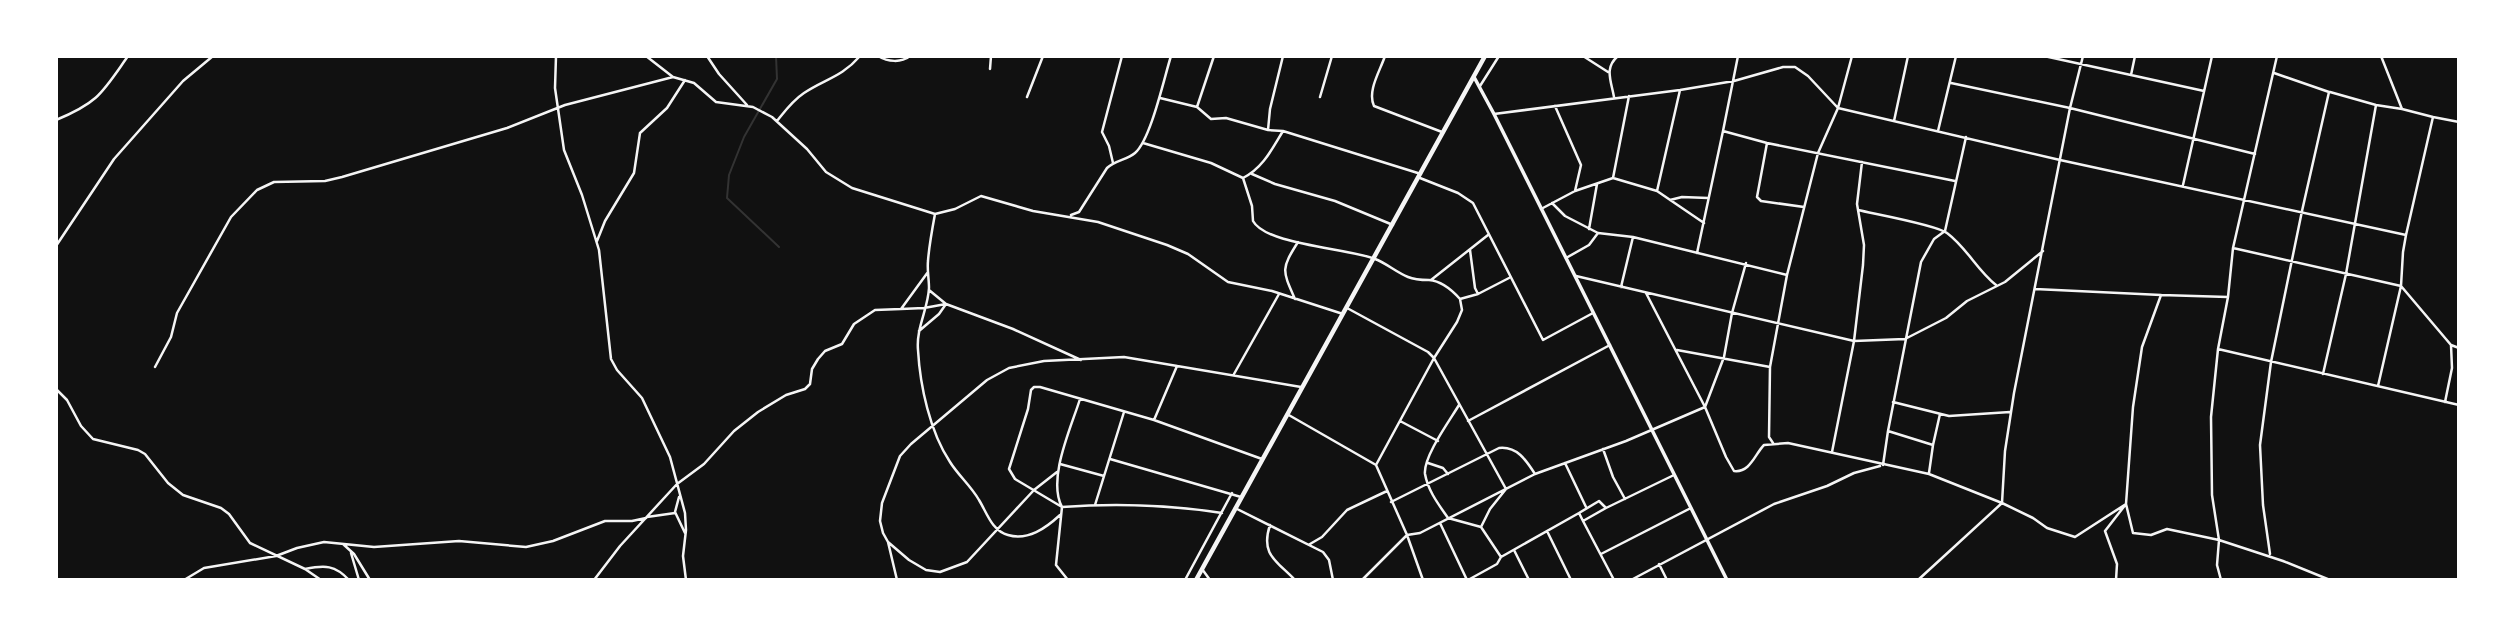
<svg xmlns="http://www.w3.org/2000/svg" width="2515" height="636" viewBox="0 0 2515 636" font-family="'Fira Sans Condensed',sans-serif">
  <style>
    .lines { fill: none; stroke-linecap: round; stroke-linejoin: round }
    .stream { stroke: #333; stroke-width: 2 }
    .minor { stroke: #f5f5f5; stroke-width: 2.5 }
    .tertiary { stroke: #f5f5f5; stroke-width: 3.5 }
    .trunk { stroke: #f5f5f5; stroke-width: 4.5 }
  </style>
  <rect width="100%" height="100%" fill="#111"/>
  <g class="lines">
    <path class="stream" d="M776,56L777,79L744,137L729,175L727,198L779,247"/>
    <path class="minor" d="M556,56L555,88L564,150L582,195L599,250L611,359L617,370L642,398L670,457L685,513L686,530L683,556L686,580
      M646,56L673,77L694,83L716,102L753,107L772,117L807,149L826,172L852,188L935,214L955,209L981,196L1033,211L1098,222L1167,245L1188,254L1228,282L1272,291L1343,314
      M707,56L719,74L747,105
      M878,56C888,62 901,63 910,56
      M1214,56L1197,107L1211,119L1226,118L1268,130L1283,131L1421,174
      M1385,56C1380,71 1367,91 1374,106L1442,132
      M1583,56L1608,72
      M1738,56L1723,131L1767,143L1955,181
      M2044,56L2204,91
      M2381,56L2402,109L2433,117L2406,235
      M990,69L991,56
      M2131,75L2135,56
      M1951,83L2070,108L2255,154
      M1480,86L1499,56
      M2330,92L2376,105L2402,109
      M1027,97L1043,56
      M1320,97L1332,56
      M1614,97C1611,80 1604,68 1618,56
      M1160,98L1197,107
      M1555,106L1581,165L1575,191
      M1494,114L1680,90L1734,81L1783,67H1795L1808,76L1838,108L2060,160L2406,235L2403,252L2401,286L2378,386
      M2433,117L2459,122
      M56,120C99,102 102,93 128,56
      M777,121C785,111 792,101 804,93C825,79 842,77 860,56
      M1894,121L1908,56
      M1268,130L1270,109L1283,56
      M1938,131L1956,56
      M1143,143L1211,163L1243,178L1252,206L1253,221C1266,245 1348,248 1375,259C1386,263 1396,272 1408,277C1415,280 1421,280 1429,280C1442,281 1452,290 1460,299
      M1767,143L1757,197L1761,201L1804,207
      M1113,163L1109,146L1102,132L1122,56
      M1252,174L1275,184L1335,201L1393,225
      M1243,178C1263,168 1272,149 1283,131
      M1420,178L1458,193L1473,203L1543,340L1593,313
      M1613,178L1629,96
      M2183,185L2212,56
      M1657,191L1680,90
      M1670,200L1682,197L1708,198
      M1552,203L1565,216L1598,233L1633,237L1787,275
      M1541,209L1575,191L1613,178L1657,191L1704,223
      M1858,210C1875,214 1937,225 1947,233C1967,248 1977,270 1996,285
      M935,214C932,230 929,246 928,261C927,270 929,279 929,288C928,309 916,328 918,350C920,386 930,432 950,462C958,475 971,486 979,500C987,513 992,531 1008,535C1028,541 1046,528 1060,515
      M1071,215L1079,212L1107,168C1115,160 1127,160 1135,153C1151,139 1164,78 1171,56
      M1589,229L1597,184
      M597,241L605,221L634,173L640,133L667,108L685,80
      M56,246L114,159L183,81L213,56
      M2233,248L2401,286L2451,345L2452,368L2445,402
      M1470,250L1475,288L1478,294
      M1697,253L1723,131
      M1566,258L1589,245L1598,233
      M1576,276L1854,341L1905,339L1946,318L1967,301L2005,282L2043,251
      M1431,280L1488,235
      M1621,287L1633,237
      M2035,289L2161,295
      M929,290L946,304L1013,329L1081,360
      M1646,293L1705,407L1726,457L1734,471C1750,473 1755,454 1764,445L1788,443L1929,474L2002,503L2033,518L2047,528L2075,537L2126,504L2133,533L2151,535L2167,529L2219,540L2283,561L2330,580
      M1295,299C1282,270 1281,269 1298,242
      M1347,308L1428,352L1434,358L1506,489L1490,509L1481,527
      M901,309L924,308L946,304
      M919,331L939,314L946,304
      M2451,345L2459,348
      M2218,349L2459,405
      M1677,350L1770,367
      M155,367L171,337L177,313L231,217L257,190L274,182L325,181L342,177L507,128L565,105L673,77
      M1234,374L1279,294
      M2323,374L2346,274L2376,105
      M56,389L67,400L81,426L93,439L138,450L145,454L168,483L183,495L221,508L229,514L250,543L305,569L321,580
      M1080,399C1071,428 1047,479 1062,507C1114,503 1170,505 1222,513
      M1893,402L1949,416L2010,412
      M1459,405C1450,420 1423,457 1425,474C1428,491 1439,505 1448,518L1481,527L1501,557
      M1287,414L1376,465L1407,535L1423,580
      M1154,420L1177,366
      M1400,421L1438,441
      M1468,421L1610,345
      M1888,431L1933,445L1940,414
      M1773,443L1769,437L1770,367L1787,275L1818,153L1838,108L1852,56
      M1603,449L1613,477L1625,499
      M1832,452L1854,341L1863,265L1864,245L1857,204L1862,162
      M1110,459L1241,497
      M1428,463L1443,468L1448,474
      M1565,463L1586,507
      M1060,464L1104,476
      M1376,465L1434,358L1457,322L1462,310L1460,299L1478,294L1509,278
      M1883,465L1888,431L1921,262L1934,239L1945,231L1966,137
      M1057,472L1034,490L967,562L940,572L926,570L909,560L888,542L883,533L880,521L882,503L900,456L911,444L987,380L1009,368L1044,361L1124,357L1301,387
      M1929,473L1933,445
      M679,497L675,512L685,533
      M1599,501L1606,508L1583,521L1579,513Z
      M1391,502L1499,448C1517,446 1526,460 1535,474
      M1095,505L1124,412
      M1235,508L1323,552L1329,560L1333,580
      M1606,508L1674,475
      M647,517L675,513
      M1583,521L1614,580
      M1440,523L1467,580
      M1270,525C1260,555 1277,561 1295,580
      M1547,531L1571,580
      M888,542L897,580
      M343,544L354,554L370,580
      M1310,544L1322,537L1347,510L1387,491
      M1514,550L1529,580
      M351,553L359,580
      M1601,554L1691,508
      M2270,554L2263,505L2260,445L2271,362L2302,211L2329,92L2274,73
      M1659,564L1667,580
      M305,569C325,565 335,565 349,580
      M1202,569L1210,580
      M184,580L204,568L276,556L297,548L324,542L374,547L459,541L526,547L553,541L605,521H632L646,518
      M594,580L620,546L677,484L704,464L734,431L758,412L786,395L805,389L810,384L812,369L818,359L825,351L842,344L854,324L875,310L901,309L928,272
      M1068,580L1056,565L1062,507L1015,479L1009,469L1028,409L1031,390L1034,387H1040L1154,420L1262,459
      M1185,580L1232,493
      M1362,580L1407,535L1420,533L1535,474L1626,441L1705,407L1724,357L1732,313L1746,263
      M1468,580L1497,564L1501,557L1579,513
      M1631,580L1774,504L1827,486L1854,473L1880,466
      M1918,580L2002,503L2005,451L2014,393L2070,108L2083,56
      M2116,580L2117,564L2105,531L2126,504L2133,407L2142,347L2161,295L2228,297
      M2221,580L2217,565L2219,540L2212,495L2211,417L2218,349L2228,297L2233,248L2277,56"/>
    <path class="tertiary" d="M1474,77L1494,114L1727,580"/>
    <path class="trunk" d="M1196,580L1485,56"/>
  </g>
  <rect width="2515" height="636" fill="none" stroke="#ffffff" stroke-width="116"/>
</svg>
